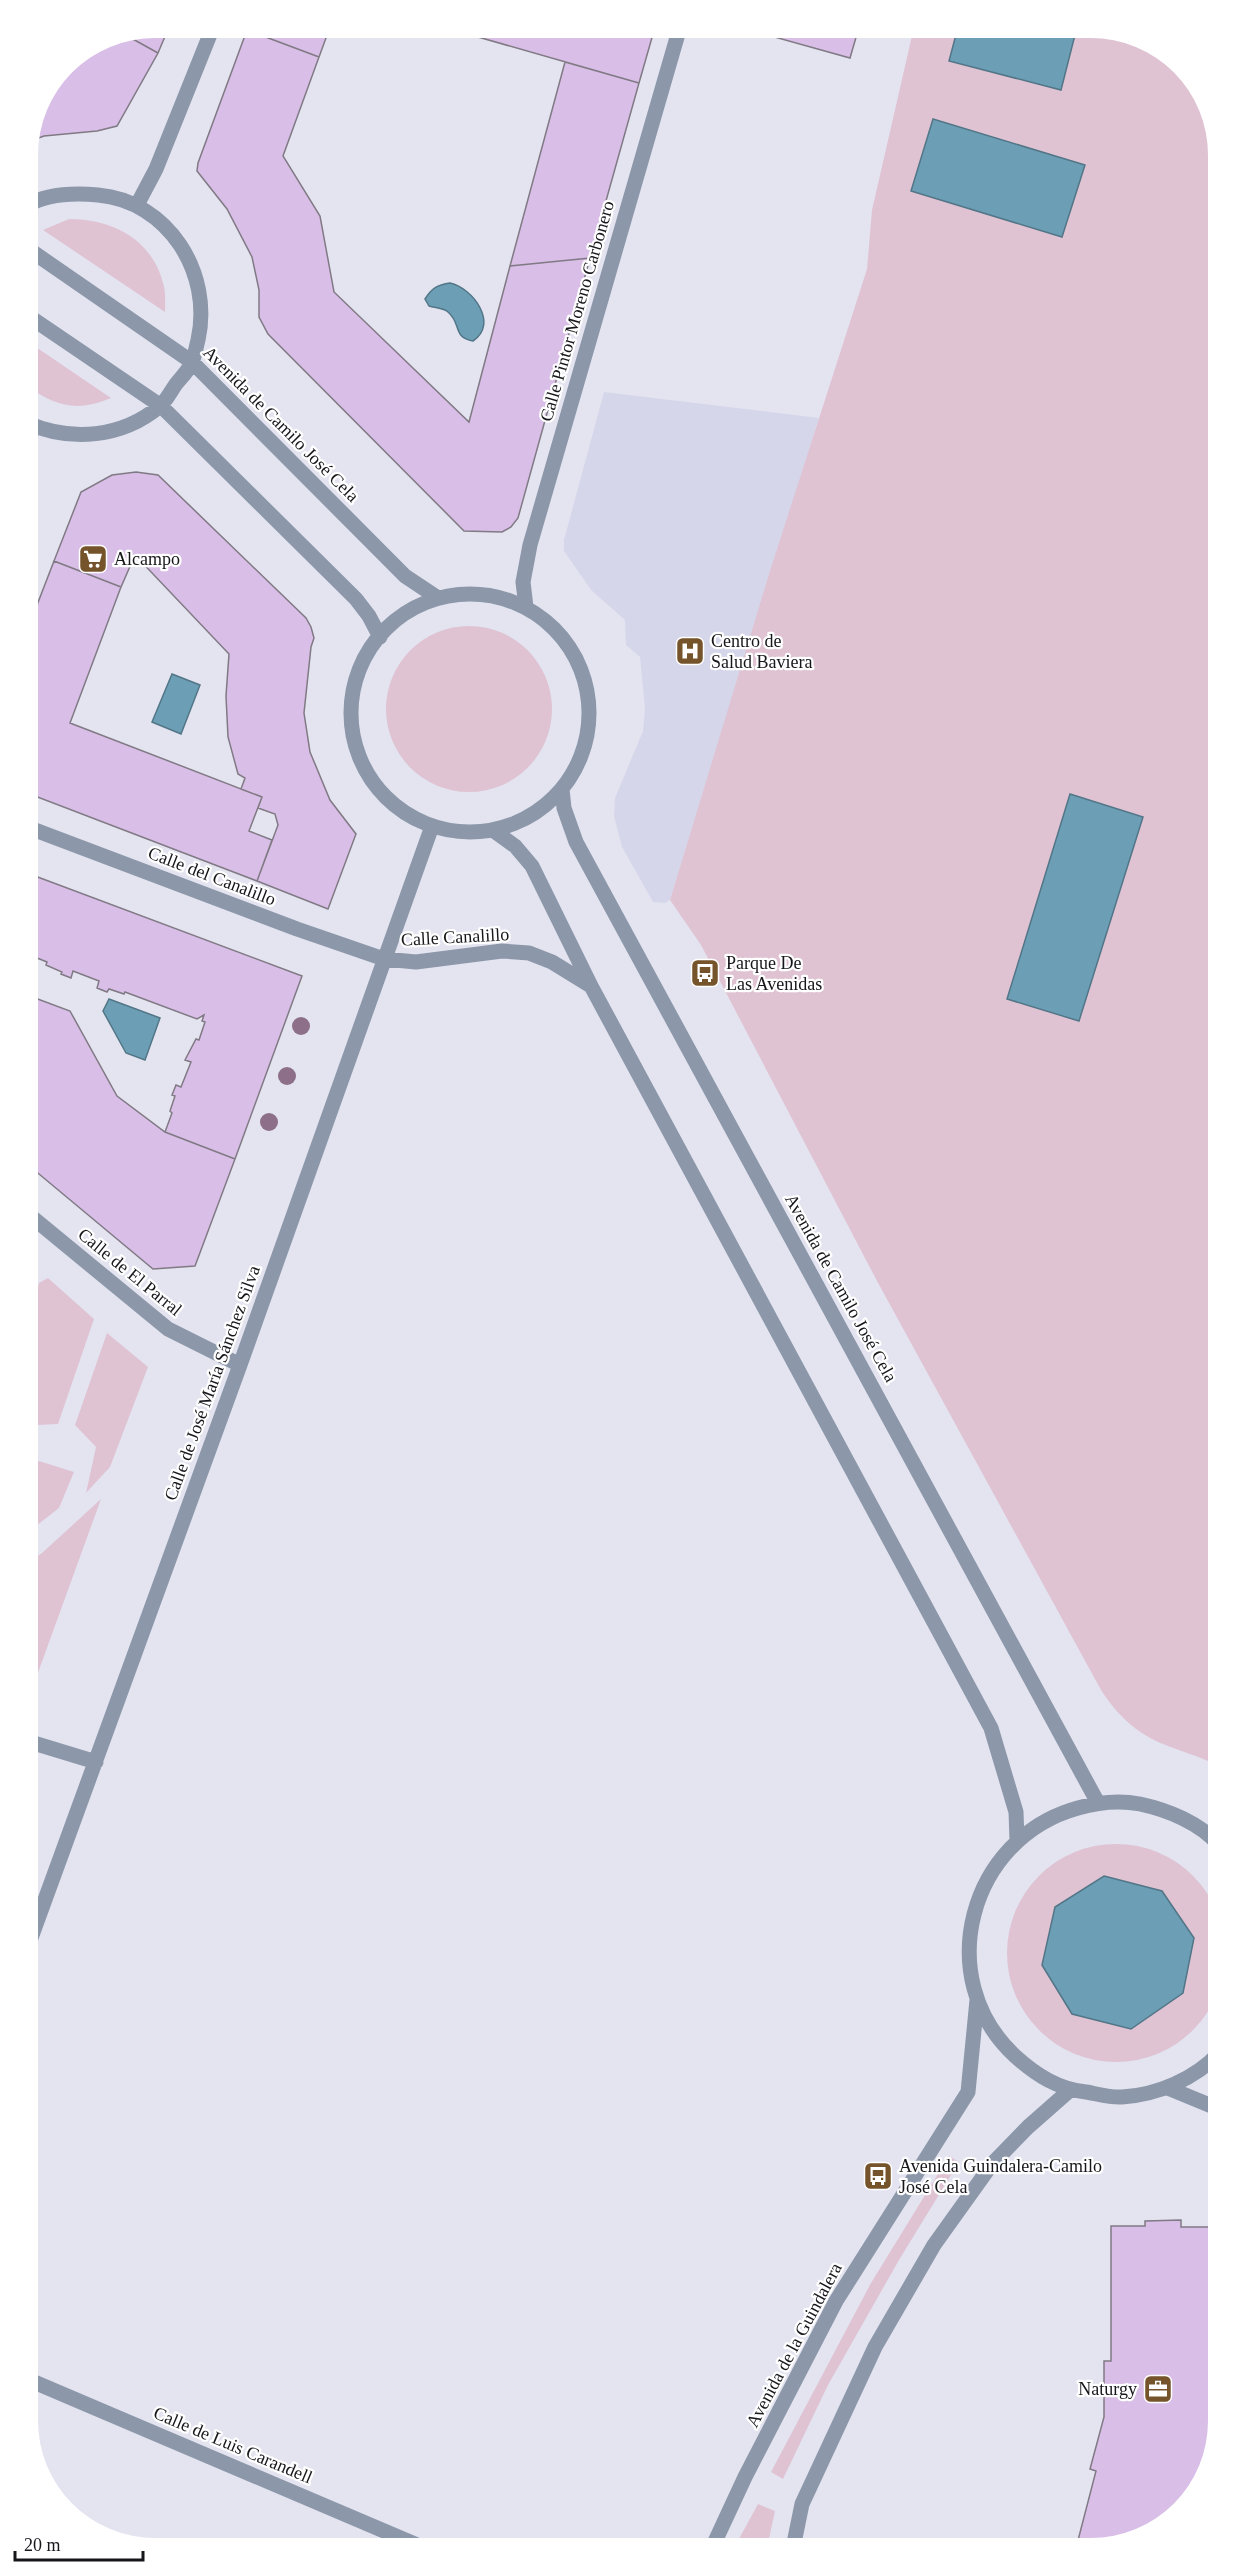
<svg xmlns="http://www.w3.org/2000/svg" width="1246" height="2575" viewBox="0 0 1246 2575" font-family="'Times New Roman',serif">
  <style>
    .built { fill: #d5d6e9 }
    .green { fill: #dfc3d3 }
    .water { fill: #6c9fb5; stroke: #527687; stroke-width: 1.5 }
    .building { fill: #d9bee7; stroke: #807a84; stroke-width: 1.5 }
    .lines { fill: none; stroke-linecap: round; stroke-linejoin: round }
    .minor { stroke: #8c98a9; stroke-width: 15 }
    .tree { fill: #8d6f8a }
    .labels { text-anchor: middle; stroke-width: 4.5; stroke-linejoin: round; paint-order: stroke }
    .street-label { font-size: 18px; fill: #16161b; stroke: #fff }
    .poi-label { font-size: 18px; fill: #16161b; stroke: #fff; text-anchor: start }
  </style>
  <rect width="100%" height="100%" fill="#e4e4f1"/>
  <path class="built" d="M604,392L819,418L670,900L665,903L653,902L622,847L614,816L615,798L643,731L645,709L640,657L626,645L625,620L591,590L564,551V540Z"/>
  <path class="green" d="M914,27H1100L1169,53L1209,106L1219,155V1766C1196,1754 1162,1747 1142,1733C1125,1722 1112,1707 1101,1690L877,1281L701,945L670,900L770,571L867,269L872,210Z
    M69,219C112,219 152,239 163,283C166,292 165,303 165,312L43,230Z
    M27,341L111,398C78,412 56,407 27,386Z
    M386 709a83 83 0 1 1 166 0a83 83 0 1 1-166 0Z
    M48,1278L94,1319L58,1424L37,1425L27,1434V1325L39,1283Z
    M107,1333L148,1367L110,1467L86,1493L96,1447L75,1425Z
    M39,1461L74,1472L59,1508L27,1533V1464Z
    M101,1499L27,1703V1563L42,1553Z
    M1007 1953a109 109 0 1 1 218 0a109 109 0 1 1-218 0Z
    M949,2156L959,2162L899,2260L828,2385L783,2479L771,2472L871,2283Z
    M758,2504L775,2511L767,2548H734Z"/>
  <path class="water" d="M958,27H1077L1061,90L949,61Z
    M933,119L1085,165L1062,237L911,191Z
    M450,283C473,288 499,324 473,341C452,337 462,324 448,312C444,308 435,308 429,306L425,299C432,288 437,285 450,283Z
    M172,674L200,685L181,734L152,722Z
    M1070,794L1143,817L1079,1021L1007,999Z
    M109,999L160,1018L145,1060L126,1053L103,1011Z
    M1104,1876L1162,1891L1194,1938L1183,1993L1131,2029L1072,2014L1042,1965L1055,1907Z"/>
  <path class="building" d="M155,27H169L158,53L122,33Z
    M249,27H330L319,57L247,30Z
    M443,27H655L639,83Z
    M754,27H859L850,58L753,31Z
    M247,30L319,57L283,156L320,216L334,292L469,422L510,266L590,258L518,518L511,527L502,532L464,531L268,334L259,317V290L252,257L227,209L197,171L198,163Z
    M122,33L158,53L117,126L97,131L44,136L28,142L37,105L65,64L106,37Z
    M565,62L639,83L590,258L510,266Z
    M136,472L158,475L306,618L311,627L314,638L311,647L304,713L310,752L330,800L356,834L328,909L257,881L278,825L275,814L258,808L262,797L241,789L245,778L238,774L228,737L226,696L229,654L135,555L121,587L54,561L81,492L112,475Z
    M54,561L121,587L70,723L262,797L249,831L272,840L257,881L27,793V631Z
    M27,873L302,976L235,1159L165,1132L172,1113L170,1111L175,1096L172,1095L176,1085L181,1087L191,1062L185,1060L196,1039L199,1040L205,1022L202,1021L204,1015L197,1019L125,992L124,994L109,989L107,992L97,988L99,981L73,971L71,978L61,974L62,972L46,965L47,962L27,954Z
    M27,995L70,1011L117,1096L165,1132L235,1159L195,1266L153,1269L27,1164Z
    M1181,2220V2227H1213L1212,2429L1196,2493L1140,2538L1091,2548H1076L1096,2471L1090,2469L1104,2417V2361H1111V2226H1145V2221Z"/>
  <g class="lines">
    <path class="minor" d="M137,205L156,169L213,27
      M27,248L192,362L405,576L438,598
      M27,315L161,406L356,599L369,616L380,637
      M27,423C71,442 122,438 160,406C166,401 171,391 176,384C181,378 189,370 192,362C195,356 196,347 198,340C213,273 168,201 98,195C75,193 47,193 27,206
      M351 713a119 119 0 1 1 238 0a119 119 0 1 1-238 0Z
      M526,607L523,582L530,545L680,27
      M562,789L564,808L576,842L1098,1803
      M27,827L297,929L384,959L416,962L502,951L529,953L552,962L591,986
      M494,831L515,846L532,866L591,986L991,1728L1016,1812L1017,1840
      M27,1213L168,1329L240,1365
      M27,1232L32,1217
      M27,1741L96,1762
      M27,1949L240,1365L431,829
      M1219,2053C1195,2079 1157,2095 1122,2097C1111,2098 1098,2094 1086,2092C1058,2089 1036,2075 1015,2056C931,1978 969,1838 1078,1808C1099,1802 1119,1800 1140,1804C1168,1810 1200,1823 1219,1845
      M1168,2088L1219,2109
      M27,2379L424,2548
      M712,2548L745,2477L836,2301L968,2092L977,2000
      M793,2548L802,2504L875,2347L934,2245L992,2164L1028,2127L1070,2090"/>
  </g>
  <g class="tree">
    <circle cx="301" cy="1026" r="9"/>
    <circle cx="287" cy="1076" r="9"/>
    <circle cx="269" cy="1122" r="9"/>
  </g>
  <defs>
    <g id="supermarket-square" transform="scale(1.5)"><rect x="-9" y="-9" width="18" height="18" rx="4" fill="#75532b" stroke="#fff"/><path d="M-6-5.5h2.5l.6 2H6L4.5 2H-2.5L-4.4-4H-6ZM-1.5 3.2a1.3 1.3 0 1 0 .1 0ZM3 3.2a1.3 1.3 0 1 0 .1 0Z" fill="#fff"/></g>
    <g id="hospital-square" transform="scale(1.5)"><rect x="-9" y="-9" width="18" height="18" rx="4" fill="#75532b" stroke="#fff"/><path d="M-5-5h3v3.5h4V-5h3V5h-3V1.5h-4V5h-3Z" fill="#fff"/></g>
    <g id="bus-square" transform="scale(1.5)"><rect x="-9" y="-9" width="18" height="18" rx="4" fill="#75532b" stroke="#fff"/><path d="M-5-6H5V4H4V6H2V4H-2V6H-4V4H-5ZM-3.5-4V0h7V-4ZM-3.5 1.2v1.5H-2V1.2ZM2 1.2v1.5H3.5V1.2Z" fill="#fff"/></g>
    <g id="office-square" transform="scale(1.5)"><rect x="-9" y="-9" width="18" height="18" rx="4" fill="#75532b" stroke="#fff"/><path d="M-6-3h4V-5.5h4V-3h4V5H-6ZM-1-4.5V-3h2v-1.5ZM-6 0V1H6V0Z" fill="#fff"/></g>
  </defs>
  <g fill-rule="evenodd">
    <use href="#supermarket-square" x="93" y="559"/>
    <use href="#hospital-square" x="690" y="651"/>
    <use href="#bus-square" x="705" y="973"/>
    <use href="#bus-square" x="878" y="2176"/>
    <use href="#office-square" x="1158" y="2389"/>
  </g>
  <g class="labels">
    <g class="street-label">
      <text transform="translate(577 311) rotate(-74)" y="6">Calle Pintor Moreno Carbonero</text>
      <text transform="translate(281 424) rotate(45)" y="6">Avenida de Camilo José Cela</text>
      <text transform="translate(212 876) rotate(21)" y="6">Calle del Canalillo</text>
      <text transform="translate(455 937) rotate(-3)" y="6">Calle Canalillo</text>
      <text transform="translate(130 1272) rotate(39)" y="6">Calle de El Parral</text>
      <text transform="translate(841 1288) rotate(61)" y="6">Avenida de Camilo José Cela</text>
      <text transform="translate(212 1383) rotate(-70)" y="6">Calle de José María Sánchez Silva</text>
      <text transform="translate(794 2345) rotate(-62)" y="6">Avenida de la Guindalera</text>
      <text transform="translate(233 2445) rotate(23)" y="6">Calle de Luis Carandell</text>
    </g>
    <g class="poi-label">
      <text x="114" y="565">Alcampo</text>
      <text x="711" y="647">Centro de<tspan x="711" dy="21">Salud Baviera</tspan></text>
      <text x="726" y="969">Parque De<tspan x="726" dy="21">Las Avenidas</tspan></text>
      <text x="899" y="2172">Avenida Guindalera-Camilo<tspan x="899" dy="21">José Cela</tspan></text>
      <text x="1137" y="2395" text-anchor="end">Naturgy</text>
    </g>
  </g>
  <path d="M0 0H1246V2575H0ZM155 38H1091A117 117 0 0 1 1208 155V2421A117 117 0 0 1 1091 2538H155A117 117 0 0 1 38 2421V155A117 117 0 0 1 155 38Z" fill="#fff" fill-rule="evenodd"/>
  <path d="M15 2551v9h128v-9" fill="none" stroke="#16161b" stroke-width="3"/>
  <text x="24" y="2551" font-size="18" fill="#16161b" stroke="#ffffff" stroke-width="4.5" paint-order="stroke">20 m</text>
</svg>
